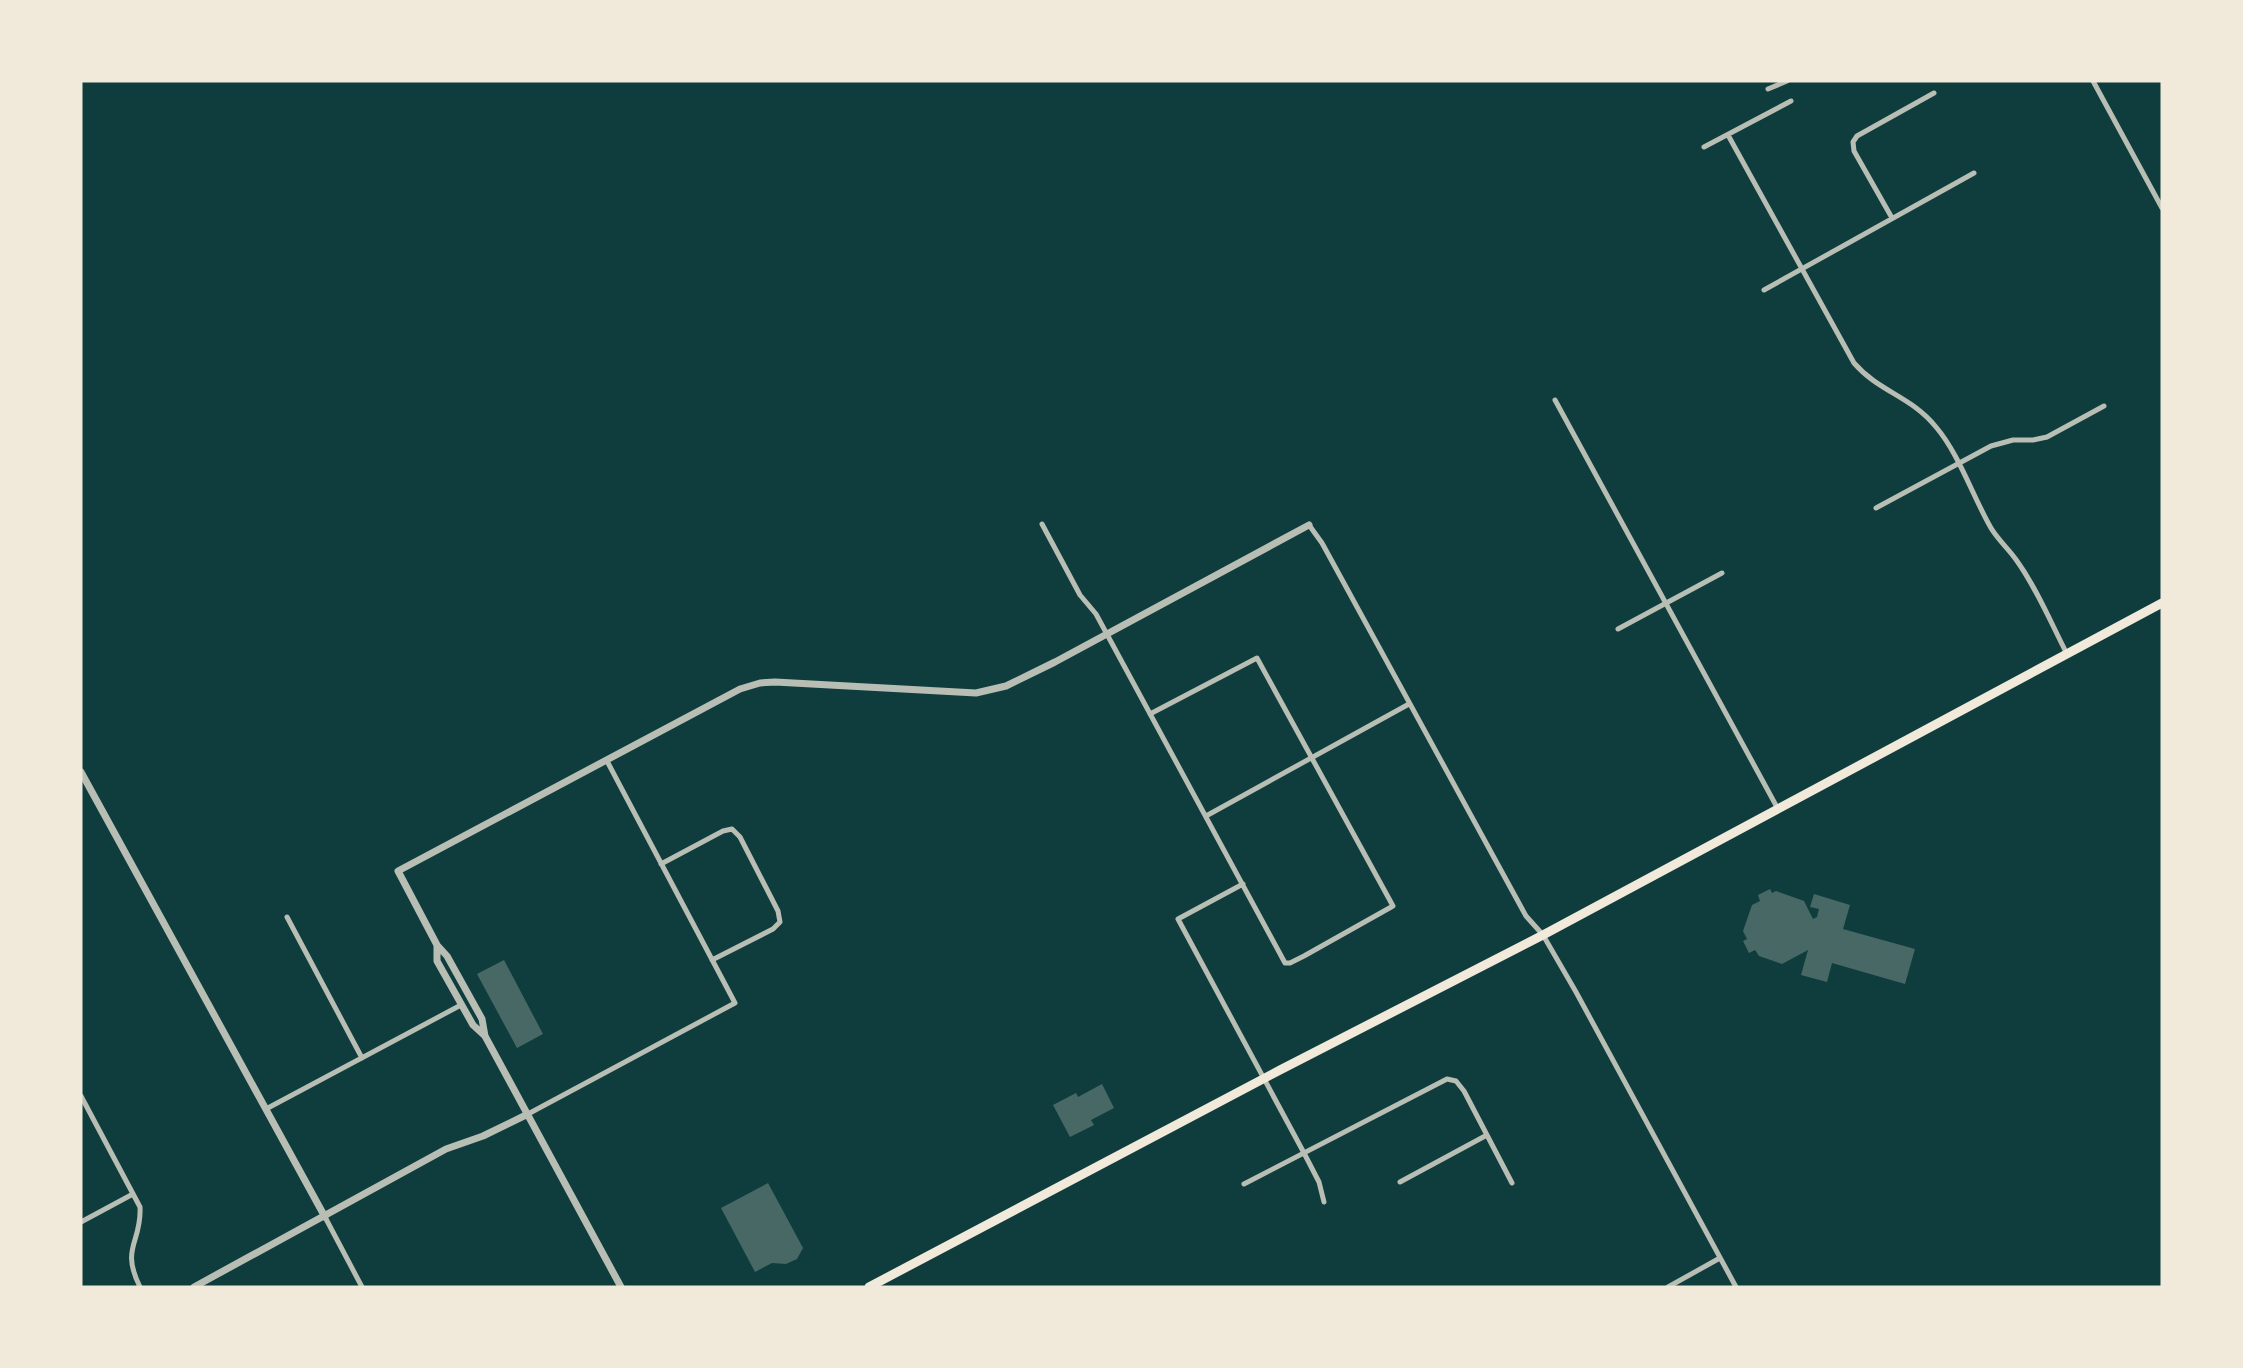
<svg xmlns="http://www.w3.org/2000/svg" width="2243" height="1368" viewBox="0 0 2243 1368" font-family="Poppins,sans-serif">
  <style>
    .building { fill: #486865 }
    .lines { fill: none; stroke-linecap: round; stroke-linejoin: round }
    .minor { stroke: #b8beb3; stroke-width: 5 }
    .tertiary { stroke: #b8beb3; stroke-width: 7 }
    .primary { stroke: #f1e9da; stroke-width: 9 }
  </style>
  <rect width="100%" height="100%" fill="#0f3d3e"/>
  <path class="building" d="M1770,889L1772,893L1776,891L1804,901L1813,919L1817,917L1819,909L1810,907L1814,894L1850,905L1843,929L1915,949L1905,984L1832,963L1827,982L1801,975L1808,950L1782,964L1759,956L1755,950L1749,953L1743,941L1747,939L1743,931L1752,905L1760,901L1758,895Z
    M504,960L543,1034L517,1048L477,974Z
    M1102,1084L1114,1108L1091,1120L1094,1125L1070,1137L1053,1105L1076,1093L1078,1097Z
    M768,1183L803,1248L797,1259L786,1264L772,1263L755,1272L721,1208Z"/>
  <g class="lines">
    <path class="minor" d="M2093,81L2162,208
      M1768,89L1787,81
      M1728,135L1854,363C1879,392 1911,396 1936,427C1959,454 1973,497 1991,528C1998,540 2009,549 2017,561C2037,589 2051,623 2067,654
      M1704,147L1791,101
      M1892,218L1854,151L1853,142L1857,136L1934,93
      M1764,290L1974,173
      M1555,400L1778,809
      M1876,508L1991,446L2013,440H2033L2047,437L2104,406
      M1042,524L1080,595L1096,614L1285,963H1290L1304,956L1393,906L1257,658L1150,714
      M1309,525L1322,543L1526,916L1543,935L1576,992L1736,1287
      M1618,629L1722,573
      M1206,816L1409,704
      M661,864L723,831L732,829L740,837L778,911L780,922L773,929L712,960
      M1243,884L1178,919L1304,1153L1319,1182L1324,1202
      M287,917L362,1058
      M81,1096L140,1207C142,1243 120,1247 140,1287
      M266,1109L461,1005
      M528,1114L735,1003L607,761
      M1400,1182L1487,1135
      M1244,1184L1447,1079L1456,1081L1464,1091L1512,1183
      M325,1217L362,1287
      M81,1222L133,1194
      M1668,1287L1720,1258"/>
    <path class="tertiary" d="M81,772L325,1217
      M437,945V961L473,1025L485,1036
      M194,1287L446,1149L483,1136L528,1114
      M621,1287L485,1036L482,1019L447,956L437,945L398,871L740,689L760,683L775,682L976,693L1006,686L1055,662L1309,525"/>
    <path class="primary" d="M869,1287L1280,1070L1543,935L2162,603"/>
  </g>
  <rect width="2243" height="1368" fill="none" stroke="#f1e9da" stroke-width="165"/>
</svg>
